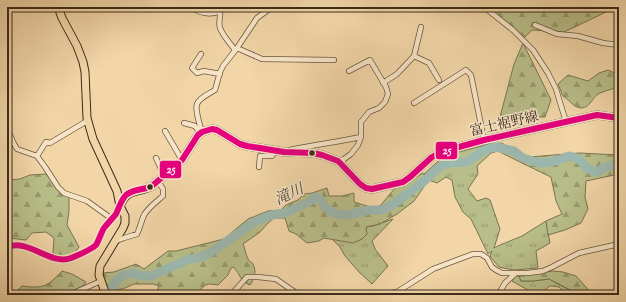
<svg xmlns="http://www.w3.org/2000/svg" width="626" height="302" viewBox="0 0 626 302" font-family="'Sorts Mill Goudy','Noto Serif JP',serif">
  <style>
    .grass { fill: url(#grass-tufts); stroke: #7a7452 }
    .forest { fill: url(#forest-firs); stroke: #7a7452 }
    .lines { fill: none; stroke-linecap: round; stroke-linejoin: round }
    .river { stroke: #9cb8af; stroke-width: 9 }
    .street-casing { stroke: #69563f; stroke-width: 6 }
    .primary-casing { stroke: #3b2b1c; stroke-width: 9 }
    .street { stroke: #f7e4c6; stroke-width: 4.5 }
    .primary { stroke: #f2d6a8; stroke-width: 7 }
    .bus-1-casing { stroke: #f7e4c6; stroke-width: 9 }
    .bus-1 { stroke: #e5007d; stroke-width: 6 }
    .bus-dot { fill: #3b2b1c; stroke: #f7e4c6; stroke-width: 1.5 }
    .labels { text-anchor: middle; stroke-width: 3; stroke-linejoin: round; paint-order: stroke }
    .street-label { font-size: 14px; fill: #3b2b1c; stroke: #f7e4c6 }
    .water-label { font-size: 15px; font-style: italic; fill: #534e41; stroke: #f7e4c6 }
    .line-badge { stroke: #f7e4c6; stroke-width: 1.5 }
    .badge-label { font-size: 11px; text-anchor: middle; font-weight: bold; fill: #fff }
  </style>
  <defs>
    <pattern id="grass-tufts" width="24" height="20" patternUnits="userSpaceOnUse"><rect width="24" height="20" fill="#b8be89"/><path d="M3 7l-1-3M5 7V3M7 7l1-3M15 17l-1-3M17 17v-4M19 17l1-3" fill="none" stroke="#979b6f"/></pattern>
    <pattern id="forest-firs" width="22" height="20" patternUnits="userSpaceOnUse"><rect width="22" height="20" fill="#b8be89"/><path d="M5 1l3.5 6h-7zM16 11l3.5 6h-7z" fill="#979b6f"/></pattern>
  </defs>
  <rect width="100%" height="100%" fill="#f2d6a8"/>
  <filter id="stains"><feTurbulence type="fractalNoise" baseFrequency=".005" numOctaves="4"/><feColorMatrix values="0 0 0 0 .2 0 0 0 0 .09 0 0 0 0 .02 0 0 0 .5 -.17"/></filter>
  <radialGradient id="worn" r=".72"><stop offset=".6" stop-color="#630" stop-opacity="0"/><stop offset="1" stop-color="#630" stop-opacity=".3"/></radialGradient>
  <path class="grass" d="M502,143L509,148L524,164L498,151L491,153L477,166L478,174L468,189L477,201L486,198L490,200L500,229L494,248L500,245L522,236L546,221L550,243L536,251L538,268L514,270L499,267L490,256L492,251L488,254L471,219L463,212L455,197L452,180L446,177L437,183L426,179L424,174L444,156L489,144Z
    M393,219L372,241L375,249L388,266L372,284L359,272L345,256L340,247L332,239L339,238L353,242L362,239L365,227L373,226Z
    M514,276H519L521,281H533L549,279L579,295H566L559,287L550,286L540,294L526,289L512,281Z"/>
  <path class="forest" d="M485,7H613L604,13L564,32L532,30L524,38Z
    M523,43L551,100L545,117H523L508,129L500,117L514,64Z
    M608,70L619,75V87C612,89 604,91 598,94C591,99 588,113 575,106C571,103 568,99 563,96L558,84L568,75L588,81L599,73Z
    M579,153L619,155V174L586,181L585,197L588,209L581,223L565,230L548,235L546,221L562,214L556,201L551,177L524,164L529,157Z
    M423,173L428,181L414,201L397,214L380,224L366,227L367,234L362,239L353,243L324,238L319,241L307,243L296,234L289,231L285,218H274L267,224L260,232L243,244C245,249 246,255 248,259C250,262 251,261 253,264C257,271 254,280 250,285C239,281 241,274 233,267L231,268L228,275L218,285C206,283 206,284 198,292V295H156L159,286L153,284H134L125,288L112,291L105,282L103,273L114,272L136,264L144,269L168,251H176L224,239L248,219L268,211L281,210L286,205L298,200L304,194L312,193L327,188L329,196H342L354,193V202L370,207L380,206L395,188L405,184Z
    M46,174L61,190L69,197V211L67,225L79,247L72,256L60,257L53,253L54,238L46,232L32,233L26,240L9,238L12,224L7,222V183L10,180L20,179L30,175Z
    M62,271L72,274L86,282L84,285L67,295H7V293H15L22,286C44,289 48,286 62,271Z
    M553,271L563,272L576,276L593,295H580L549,279L533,281H521L519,276Z"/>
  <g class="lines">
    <path class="river" d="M88,295H97
      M101,295L111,289L116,281L122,276L133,273L142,276H151L187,260L202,257L213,251L256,221L272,215L285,213L309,202L315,197L319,198L326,208L334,213L341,215H348L370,210H382L392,205L422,183L438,168L443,165L449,163L467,162L483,151L491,148L496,147L514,151L523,158L540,163L552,162L569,156L579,159L588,169L597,172L606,167L619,163"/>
    <g class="street-casing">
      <path id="street" d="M192,7C199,13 211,16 219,11C220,11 224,8 225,7
        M484,7L513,30L533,50L548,73L556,89L566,122
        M220,11C221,16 218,22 220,28C223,36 230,43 235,50
        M535,25L557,34L578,36L603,43L619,45
        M237,48L262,59L334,60
        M201,54L192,68L197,73L204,71L220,74
        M414,56L429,63L439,80
        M383,83L397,74L414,56L421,27
        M414,103L466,70L471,75L484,140
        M184,123L195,126L200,133
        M7,128L13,142L17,149L37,156L45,167L58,187L64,193L87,201L112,219
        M165,131L182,160
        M202,132C200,126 195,109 197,104C200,97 209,94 215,90L220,72L223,66L237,48L257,18L268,10L270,7
        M290,150C313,145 337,142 361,137
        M37,156L46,142L50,143L87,121
        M156,158L164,175
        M338,161L344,159L351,154L358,145L361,137V122L369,112L379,108L385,102L388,94L386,87L370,60L349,71
        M259,167L260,156H272L275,151
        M116,241L124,238L137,234C140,228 141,222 144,215C149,207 156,202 163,196V189L158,181
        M7,247L15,245L22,246L60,259H69L91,248L96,245L104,228L115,214L120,206
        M69,295L101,281
        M231,295L247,277H258L276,279L299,295
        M380,295L397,292L433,269L473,254H481L487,258L492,267L496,270L502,273H528L543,271L552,267L579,253L619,244
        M498,295L505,283L516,273"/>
    </g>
    <g class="primary-casing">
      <path id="primary" d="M58,7L62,18L77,46L83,62L85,72L87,118L93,139L117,191L120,206L125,216V223L123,228L100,266L99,275L106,295
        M120,206C128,187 137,194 152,186L182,160L198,135L202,132L212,129L217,130L240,144L247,146L284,152L313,153L322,155L338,161L342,165L360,184L366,188L372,189L403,182L410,177L432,157L441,152L484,140L597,115L619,118"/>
    </g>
    <use href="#street" class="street"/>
    <use href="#primary" class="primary"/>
    <g class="bus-1-casing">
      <path id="bus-1" d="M7,247C28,238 50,266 71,258C78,255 91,250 96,245C99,240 101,233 104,228C108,223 112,219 116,214C119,208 121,200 126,195C133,189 144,190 152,186L182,160L198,135L202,132L212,129L217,130L240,144L247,146L284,152L313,153L322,155L338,161L342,165L360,184L366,188L372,189L403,182L410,177L432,157L441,152L484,140L597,115L619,118"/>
    </g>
    <use href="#bus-1" class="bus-1"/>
  </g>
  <g class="bus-dot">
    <circle cx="312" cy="153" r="3.5"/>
    <circle cx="150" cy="187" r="3.5"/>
  </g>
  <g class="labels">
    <g class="street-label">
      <text transform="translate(504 123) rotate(-13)" y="5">富士裾野線</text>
    </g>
    <g class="water-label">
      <text transform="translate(289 194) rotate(-25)" y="5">滝川</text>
    </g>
  </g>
  <g class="line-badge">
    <rect x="435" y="141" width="23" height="19" rx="4" fill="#e5007d"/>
    <rect x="159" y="160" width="23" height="19" rx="4" fill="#e5007d"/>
  </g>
  <g class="badge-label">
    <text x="447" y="154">25</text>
    <text x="171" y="173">25</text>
  </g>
  <rect width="626" height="302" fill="none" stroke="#f2d6a8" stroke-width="24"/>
  <rect x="8" y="8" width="610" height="286" fill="none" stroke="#3b2b1c" stroke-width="2"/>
  <rect x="12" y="12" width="602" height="278" fill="none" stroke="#3b2b1c"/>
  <rect width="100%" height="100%" filter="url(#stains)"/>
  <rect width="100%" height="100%" fill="url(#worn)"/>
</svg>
